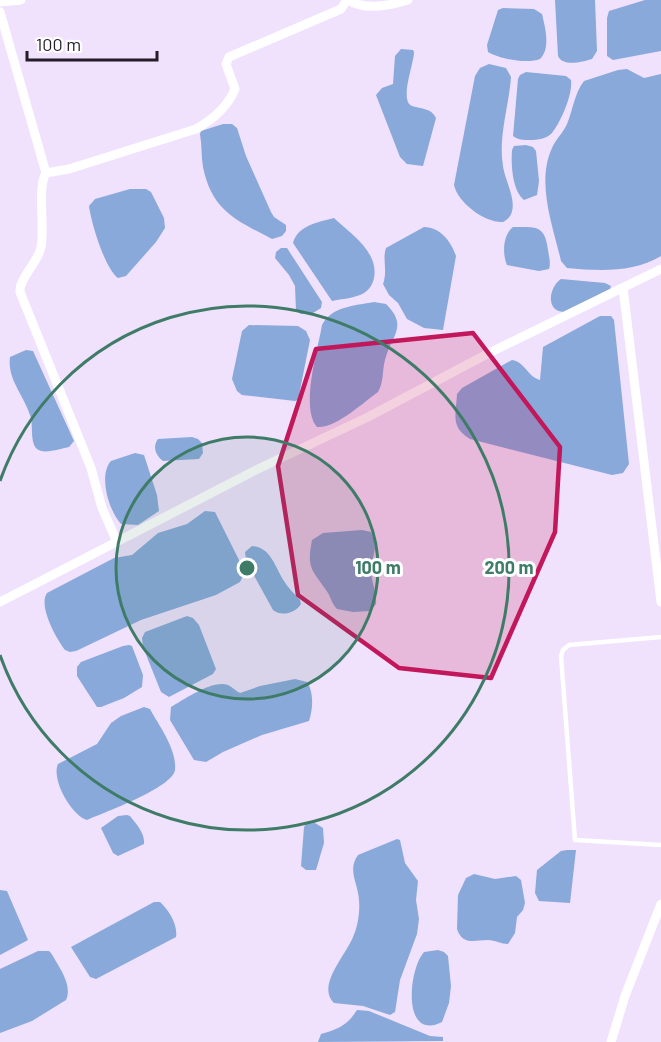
<svg xmlns="http://www.w3.org/2000/svg" width="661" height="1042" viewBox="0 0 661 1042" font-family="Barlow,sans-serif">
  <style>
    .water { fill: #89a9da }
    .lines { fill: none; stroke-linecap: round; stroke-linejoin: round }
    .lane { stroke: #fff; stroke-width: 4.5 }
    .street { stroke: #fff; stroke-width: 9 }
    .marked { fill: #c2185b; fill-opacity: 0.2; stroke: #c2185b; stroke-width: 4.5; stroke-linejoin: round }
    .ring { fill: none; stroke: #3f7c67; stroke-width: 3 }
    .centre { fill: #3f7c67; stroke: #fff; stroke-width: 3 }
    .ring-label { font-size: 18px; text-anchor: middle; font-weight: bold; fill: #3f7c67; stroke: #fff; stroke-width: 6; stroke-linejoin: round; paint-order: stroke }
  </style>
  <rect width="100%" height="100%" fill="#f0e1fc"/>
  <path class="water" d="M555,0H595L597,51L592,59C582,62 563,67 558,56Z
    M645,0H661V51L613,60L607,56V18L609,11Z
    M503,8L534,9L542,14C545,27 551,48 540,59C527,64 500,59 488,52L487,45L498,10Z
    M401,49L413,50L414,52C414,64 399,101 412,106C422,109 431,108 436,118L423,166L407,164L400,157L376,95L382,88L393,84L395,56Z
    M489,64L506,68L511,77C509,106 498,137 503,166C505,183 524,211 503,222C485,223 458,203 454,185L475,76L480,68Z
    M627,69L644,78L661,74V256C633,273 599,271 567,268L561,261C553,226 536,183 552,148C556,139 563,133 567,124C573,110 574,94 584,81L618,70Z
    M526,72L566,76L571,80C573,94 561,122 552,133C546,139 538,140 530,140C523,140 518,140 513,136L518,79L520,75Z
    M223,124H232L237,128L246,156L271,212L274,217L286,225V231L282,236L272,239C236,220 212,211 203,167C201,156 202,145 200,134L201,131Z
    M526,145L533,147L536,151L539,181L537,195L524,200C512,190 511,164 512,150L514,146Z
    M130,189H146L151,192L164,218L165,228L156,242L126,276L118,278C105,269 91,222 89,206L95,199Z
    M334,218C351,234 379,252 374,278C373,284 369,290 364,293C356,298 341,299 332,301L293,243C298,225 319,222 334,218Z
    M424,227C440,227 451,241 456,256L443,330L424,328L407,319L398,303L389,295L383,284C388,270 382,259 386,248Z
    M513,227C535,227 545,224 548,250C549,257 551,263 549,269L539,271L507,265C502,253 503,235 513,227Z
    M281,248H287L322,302L321,308L313,313L301,314L296,311L295,286L289,275L275,258L276,252Z
    M561,279L605,283L611,286L610,289L564,312C545,311 549,287 561,279Z
    M374,302L386,304C409,327 391,335 385,360C382,371 384,382 378,392C364,402 335,429 317,427C300,408 318,349 322,325C332,306 354,306 374,302Z
    M600,316H611L614,320L629,464L623,473L612,475L470,439C450,427 456,415 457,394L462,388L512,360C525,362 528,377 540,380L543,347Z
    M249,325L298,326L306,331L310,340L298,400L295,401L242,395L237,391L232,379L242,331Z
    M26,350L33,351L74,441L69,447C62,448 44,455 37,449C30,443 33,426 31,418C25,396 7,380 10,357Z
    M192,437L198,439L202,443L203,453L199,459L163,461C156,456 152,447 158,439Z
    M135,453L144,455L157,495L159,511L138,525L121,524C109,511 98,475 111,461Z
    M205,511L215,512L243,568L244,574L240,582L216,595L141,620L76,651L70,652L65,650C56,638 38,606 47,593L114,558L132,555L158,533L187,524Z
    M362,530L371,532C379,551 372,553 371,570C371,582 377,592 376,604L370,611L353,612L337,609C332,604 331,598 328,593C313,570 306,570 312,540L323,533Z
    M252,546C271,547 275,567 284,581C288,588 295,594 300,600L301,604C296,613 281,617 273,610L246,561L245,552Z
    M187,616L193,618L199,625L216,669L213,674L169,697L161,692L143,647L142,638L145,632Z
    M129,645L132,646L143,675L142,687L124,698L101,707H97L77,676V667L81,662L123,646Z
    M295,679L307,682C314,692 313,710 309,721L262,735L223,752L206,762L194,760L170,720L171,707C183,700 213,679 228,685C232,687 236,691 240,693L260,686Z
    M144,707L150,709C159,726 177,749 175,770C172,788 105,812 87,820C71,815 51,779 58,764L97,744L111,723L121,716Z
    M127,815L130,816C137,825 145,833 144,844L118,856L113,853L101,828L118,816Z
    M315,823L323,828L324,843L316,870H306L301,866L304,827L306,824Z
    M397,839L400,840L405,863L418,881L416,900L419,919L417,934L400,980L395,1012L390,1015L363,1006L334,1003C316,986 346,955 353,937C358,926 360,912 359,900C358,883 347,870 358,855Z
    M567,850H576L570,903L539,901L535,893L537,870L561,851Z
    M474,874L495,879L516,876L521,880L525,903L523,910L517,917L515,933L508,944C501,944 495,940 488,940C474,940 463,946 457,929L458,895L466,878Z
    M0,890L7,891L28,940L0,955Z
    M154,902H160C169,910 178,925 176,937L96,979L90,977L71,947Z
    M438,950L444,952L448,956L451,986L449,1003L442,1022C402,1042 408,970 424,952Z
    M38,951H49L51,953C59,967 73,985 66,1000L32,1021L0,1033V969Z
    M357,1010L369,1011L430,1036L443,1037V1041L318,1042L321,1034C338,1029 347,1026 357,1010Z"/>
  <g class="lines">
    <path class="lane" d="M661,637L569,645L563,650L561,656L575,840L661,845"/>
    <path class="street" d="M349,0C364,11 392,5 408,0
      M0,2L21,0
      M0,12L46,173C37,187 45,228 41,247C38,263 19,278 20,292L91,468L102,508L117,542
      M46,173L69,169L196,129C212,120 228,106 235,89L226,64L229,57L341,9L347,0
      M623,288L661,602
      M0,602L258,469L368,417L491,352L661,269
      M611,1042L625,996L661,904"/>
  </g>
  <path class="marked" d="M473,333L560,447L555,532L491,678L399,668L298,595L278,466L316,349Z"/>
  <circle cx="247" cy="568" r="131" fill="#3f7c67" fill-opacity=".12"/>
  <g class="ring">
    <circle cx="247" cy="568" r="131"/>
    <path d="M0 481A262 262 0 1 1 0 655"/>
  </g>
  <circle cx="247" cy="568" r="9" class="centre"/>
  <g class="ring-label">
    <text x="378" y="574">100 m</text>
    <text x="509" y="574">200 m</text>
  </g>
  <path d="M27 51v9h130v-9" fill="none" stroke="#241d29" stroke-width="3"/>
  <text x="36" y="51" font-size="18" fill="#241d29" stroke="#ffffff" stroke-width="4.5" paint-order="stroke">100 m</text>
</svg>
